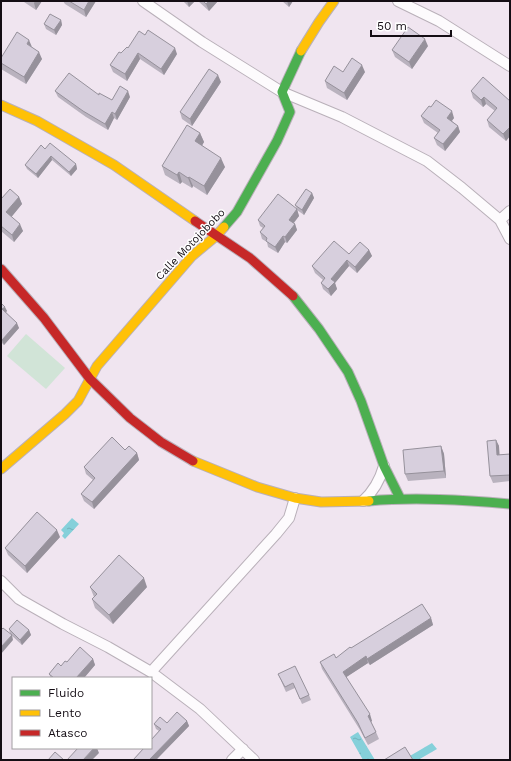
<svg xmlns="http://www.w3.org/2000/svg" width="511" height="761" viewBox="0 0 511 761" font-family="'Work Sans',sans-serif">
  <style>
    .grass { fill: #d1e4d7 }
    .water { fill: url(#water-ripples) }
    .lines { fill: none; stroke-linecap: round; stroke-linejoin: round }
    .street-casing { stroke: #b9b0b9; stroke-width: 12 }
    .fast-casing { stroke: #b9b0b9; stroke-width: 11 }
    .slow-casing { stroke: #b9b0b9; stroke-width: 11 }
    .jam-casing { stroke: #b9b0b9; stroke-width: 11 }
    .street { stroke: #fdfbfd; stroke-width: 10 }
    .fast { stroke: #4caf50; stroke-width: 9 }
    .slow { stroke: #ffc107; stroke-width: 9 }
    .jam { stroke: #c62828; stroke-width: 9 }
    .wall { fill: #b9b2be }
    .shaded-wall { fill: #96919b }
    .building { fill: #d7cfdd; stroke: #96919b }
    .labels { text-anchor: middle; stroke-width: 3; stroke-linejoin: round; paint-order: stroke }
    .street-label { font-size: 11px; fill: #140d14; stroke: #fff }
  </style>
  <defs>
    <pattern id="water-ripples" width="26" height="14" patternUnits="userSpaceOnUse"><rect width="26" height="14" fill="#85d0da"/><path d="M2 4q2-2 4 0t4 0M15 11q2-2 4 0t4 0" fill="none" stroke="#72b1ba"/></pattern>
  </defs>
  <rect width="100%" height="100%" fill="#f0e5f0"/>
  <path class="grass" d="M26,334L65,368L46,389L7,356Z"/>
  <path class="water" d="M72,518L79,524L65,539L62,536L64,533L61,530Z
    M358,732L375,760H363L350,737Z
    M432,743L437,749L418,760H403Z"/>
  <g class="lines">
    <g class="street-casing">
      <path id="street" d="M143,1L202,42L282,92L342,117L427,161L462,188L500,220L510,239
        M398,1L439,21L510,66
        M500,220L510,211
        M363,501C374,491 380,480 384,466
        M1,581L19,599L63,624L108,647L151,672L200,709L254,760
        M151,672L276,534L289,518L295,498
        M232,760L243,749"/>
    </g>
    <g class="fast-casing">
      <path id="fast" d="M224,227L237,212L277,141L290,112L282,92L301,51
        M293,296L319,329L348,372L361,401L384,466L400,498
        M369,501C416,497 463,500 510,504"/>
    </g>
    <g class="slow-casing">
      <path id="slow" d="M301,51L319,22L334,1
        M1,105L37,121L114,165L195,221
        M193,461L257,487L295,498L321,502L369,501
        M1,469L65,414L78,401L97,366L192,256L216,236L224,227"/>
    </g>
    <g class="jam-casing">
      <path id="jam" d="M195,221L250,258L293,296
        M1,269L44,318L90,379L130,418L161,442L193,461"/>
    </g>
    <use href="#street" class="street"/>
    <use href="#fast" class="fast"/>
    <use href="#slow" class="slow"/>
    <use href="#jam" class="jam"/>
  </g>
  <path class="wall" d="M23,1H42L36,10L24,2Z
    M63,1H96L86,17L65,4Z
    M183,1H195L189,7Z
    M198,1H218L209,11Z
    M282,1H293L289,7Z
    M61,20L62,25L56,35L46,29L44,24Z
    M428,46L412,69L395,57L392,50Z
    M32,47L42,59L26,84L1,69V58Z
    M128,48L177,54L164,75L140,59L127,81L113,72L110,65L121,53Z
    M343,72H365L347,100L327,88L325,81Z
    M221,82L192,126L182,119L180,112Z
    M55,91L99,95L112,100L130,97L117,120L114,118L108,130L86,117L58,97Z
    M471,91L510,101V136L506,141L489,127L487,120L495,111L486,104L483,107L473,98Z
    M431,107L454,118L452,121L458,126L460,132L445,151L437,145L434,138L438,133L424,123L421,116Z
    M200,133L204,142L202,145L225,167L207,195L193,186L192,188L182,182L180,184L165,175L162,166Z
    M45,149L76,164L77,169L71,176L52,160L38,178L27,169L25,165Z
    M312,193L314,198L304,215L297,210L299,216L294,223L295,224L297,230L287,243L285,242L278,253L268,247L267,242L262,239L260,232L263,228L260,226L258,220L297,209L295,205Z
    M19,197L22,204L11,217L23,231L14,242L1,231V199Z
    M369,250L372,256L357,273L349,266L335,283L337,289L331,296L323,289L321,283L323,280L315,273L312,266L349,254Z
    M1,303L7,311L6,312L19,328L4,345L1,342Z
    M496,440L499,446V455L510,454V481L493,483L490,476Z
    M441,446L444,454L446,478L408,481L405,474Z
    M125,450L137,453L139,460L94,509L84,501L81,494L93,480L86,474L84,467Z
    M60,537L27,573L8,555L5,548Z
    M90,587H147L113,624L95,608L92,599L94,597Z
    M431,618L433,625L370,665L368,663L346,677L372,721L371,722L376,732L379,739L368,745L360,730L322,669L320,662L336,658L351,648Z
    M9,629L29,630L31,635L22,645L10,634Z
    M93,659L95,665L84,678H51L49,674L67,662Z
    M278,674L309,695L311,700L302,704L295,688L286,692Z
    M187,721L189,726L156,760H133L159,731L156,729L154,724L167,723Z"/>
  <path class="shaded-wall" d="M35,1H42L36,10L34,3Z
    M89,1H96L86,17L84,10Z
    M187,1H195L189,7Z
    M209,1H218L209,11L206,4Z
    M287,1H293L289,7Z
    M61,20L62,25L56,35L54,30Z
    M425,39L428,46L412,69L409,62Z
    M29,40L32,47L27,44Z
    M175,48L177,54L164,75L161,69Z
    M39,52L42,59L26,84L24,77Z
    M138,53L140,59L127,81L125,74Z
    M362,65L365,72L347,100L344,93Z
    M218,75L221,82L192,126L190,119Z
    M128,91L130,97L117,120L115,114Z
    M484,97L486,104L483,107L481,100Z
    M452,111L454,118L449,124L447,118Z
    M112,112L114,118L108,130L105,124Z
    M458,126L460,132L445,151L443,144Z
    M510,127V136L506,141L503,134Z
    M200,133L204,142L199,151L195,141Z
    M51,156L52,160L38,178L36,174Z
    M221,158L225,167L207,195L204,186Z
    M76,164L77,169L71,176L69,172Z
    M179,172L182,182L180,184L177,175Z
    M189,177L193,186L192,188L188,178Z
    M312,193L314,198L304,215L302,210Z
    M19,197L22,204L9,220L6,212Z
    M297,209L299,216L291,226L289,220Z
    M20,224L23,231L14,242L12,235Z
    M295,224L297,230L287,243L285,237Z
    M283,236L285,242L278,253L275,247Z
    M369,250L372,256L357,273L355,267Z
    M347,260L349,266L335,283L337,289L331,296L328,289L331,279Z
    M5,307L7,311L4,314L2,309Z
    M17,323L19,328L4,345L2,340Z
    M496,440L499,446L500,461L497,455Z
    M441,446L444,454L446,478L444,471Z
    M137,453L139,460L94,509L92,502Z
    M57,530L60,537L27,573L25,566Z
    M144,578L147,587L113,624L109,615Z
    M431,618L433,625L370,665L367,659Z
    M29,630L31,635L22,645L20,640Z
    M12,635L13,640L1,654V647Z
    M366,656L368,663L345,678L343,672Z
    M93,659L95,665L84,678H76Z
    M370,714L372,721L370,722L368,716Z
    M187,721L189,726L156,760H149Z
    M94,748H97L99,753L92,760H83Z"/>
  <path class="building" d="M69,1H89L84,10Z
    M203,1H209L206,4Z
    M50,14L61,20L54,30L44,24Z
    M408,27L425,39L409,62L392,50Z
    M148,30L175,48L161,69L138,53L125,74L110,65L119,52L121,53L127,47L128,48L139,31L145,35Z
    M17,32L29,40L27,44L39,52L24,77L1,63V58Z
    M352,58L362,65L344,93L325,81L334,66L343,72Z
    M209,69L218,75L190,119L180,112Z
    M69,73L99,95V93L112,100L120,86L128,91L115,114L112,112L105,124L83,111L55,91Z
    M483,77L510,101V127L503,134L487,120L497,108L484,97L481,100L471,91Z
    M436,100L452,111L447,118L458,126L443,144L434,138L440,130L421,116L429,106L431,107Z
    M187,125L200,133L195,141L221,158L204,186L189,177L188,178L179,172L177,175L162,166Z
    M50,143L76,164L69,172L51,156L36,174L25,165L41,145L45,149Z
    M10,189L19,197L6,212L20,224L12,235L1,226V199Z
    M306,189L312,193L302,210L295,205Z
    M278,194L297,209L289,220L295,224L285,237L283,236L275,247L266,241L267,238L260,232L265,226L258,220Z
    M334,241L349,254L360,242L369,250L355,267L347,260L331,279L335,282L328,289L321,283L325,278L312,266Z
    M1,303L5,307L2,309L17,323L2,340L1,339Z
    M112,437L125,450L129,446L137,453L92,502L81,494L95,478L84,467Z
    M496,440L497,455L510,454V475L490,476L487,441Z
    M441,446L444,471L405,474L403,450Z
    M37,512L57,530L25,566L5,548Z
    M119,555L144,578L109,615L92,599L97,594L90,587Z
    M422,604L431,618L367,659L366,656L343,672L370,714L368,716L376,732L365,738L358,723L320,662L334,654L336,658L350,647L351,648Z
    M17,620L29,630L20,640L9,629Z
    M3,628L12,635L1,647V630Z
    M80,647L93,659L76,678H54L49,674L58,663L61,666L65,661L67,662Z
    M295,666L309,695L300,699L293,683L285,687L278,674Z
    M177,712L187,721L149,760H133L144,748H151V740L161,729L154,724L160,717L167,723Z
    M405,747L413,760H384Z
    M78,748H94L83,760H67Z
    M55,752L64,760H48Z"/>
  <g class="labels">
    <g class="street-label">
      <text transform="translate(190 244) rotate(-46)" y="4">Calle Motojobobo</text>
    </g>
  </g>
  <rect width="511" height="761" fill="none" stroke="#140d14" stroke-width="4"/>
  <rect x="12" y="677" width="140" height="72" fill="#ffffff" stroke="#a19ea1"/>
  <rect x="20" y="690" width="20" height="6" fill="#4caf50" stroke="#a19ea1"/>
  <text x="48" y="697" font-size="12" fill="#140d14">Fluido</text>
  <rect x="20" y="710" width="20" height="6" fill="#ffc107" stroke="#a19ea1"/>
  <text x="48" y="717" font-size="12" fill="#140d14">Lento</text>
  <rect x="20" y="730" width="20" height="6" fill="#c62828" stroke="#a19ea1"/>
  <text x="48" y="737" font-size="12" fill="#140d14">Atasco</text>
  <path d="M371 30v6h80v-6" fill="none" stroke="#140d14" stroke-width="2"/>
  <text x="377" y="30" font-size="12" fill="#140d14" stroke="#ffffff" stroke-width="3" paint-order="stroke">50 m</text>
</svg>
